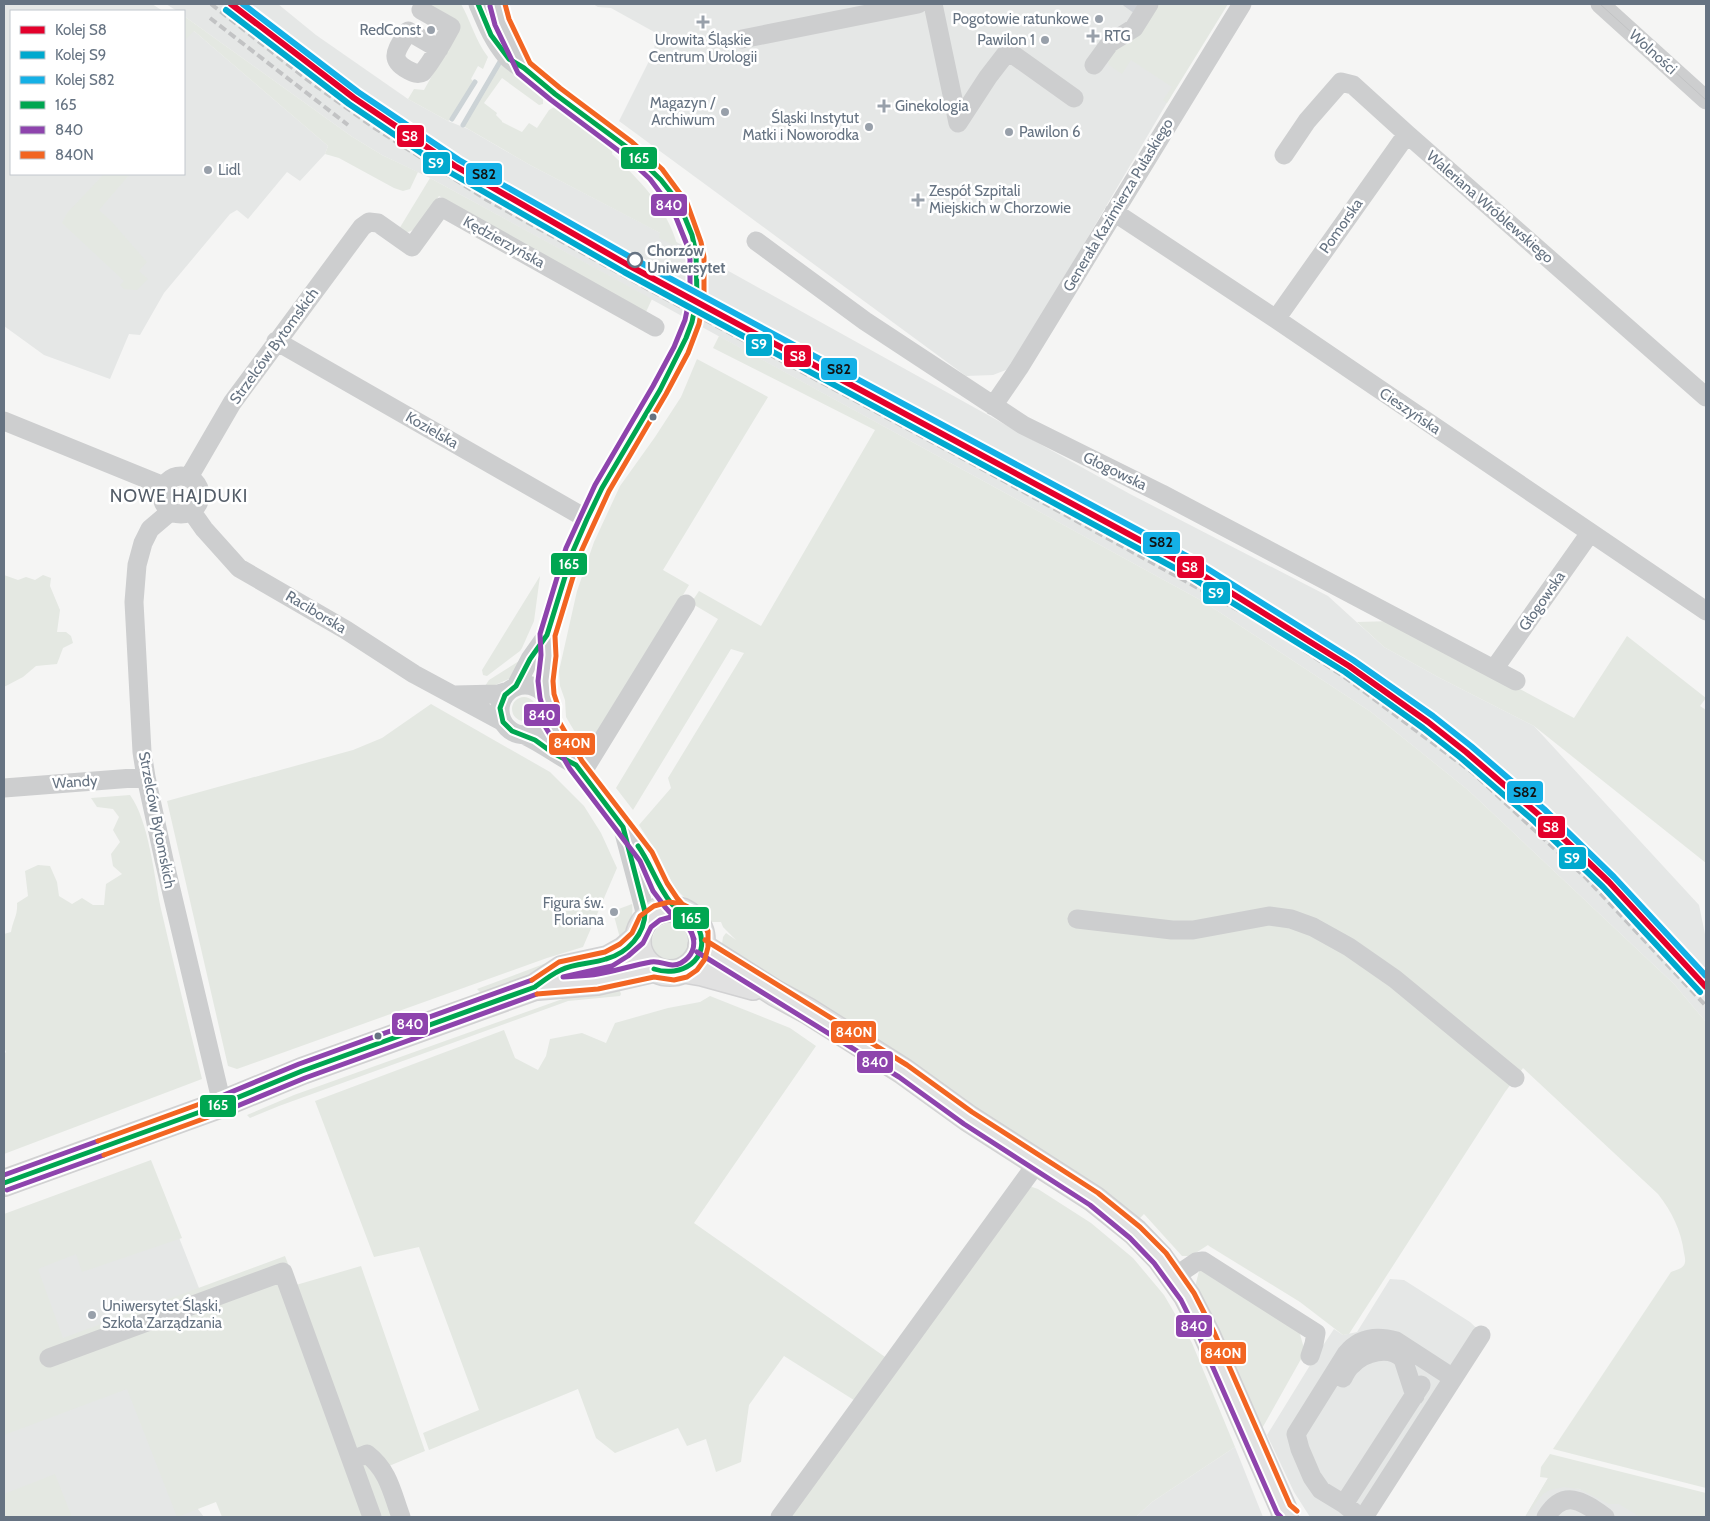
<svg xmlns="http://www.w3.org/2000/svg" width="1710" height="1521" viewBox="0 0 1710 1521" font-family="Cabin,sans-serif">
  <style>
    .built { fill: #e5e7e6 }
    .green { fill: #e4e8e2 }
    .lines { fill: none; stroke-linecap: round; stroke-linejoin: round }
    .stream { stroke: #ccd3d6; stroke-width: 5 }
    .minor-tunnel { stroke: #d1d4d8; stroke-width: 19; stroke-dasharray: 19 9; stroke-linecap: butt }
    .major-casing { stroke: #d1d1d2; stroke-width: 28 }
    .minor { stroke: #cdcecf; stroke-width: 19 }
    .major { stroke: #e1e1e1; stroke-width: 25 }
    .tram { stroke: #c2c3c4; stroke-width: 1 }
    .rail { stroke: #c2c3c4; stroke-width: 4; stroke-dasharray: 8 4; stroke-linecap: butt }
    .bus-1-casing { stroke: #fff; stroke-width: 9 }
    .bus-2-casing { stroke: #fff; stroke-width: 9 }
    .bus-3-casing { stroke: #fff; stroke-width: 9 }
    .bus-1 { stroke: #00a651; stroke-width: 5 }
    .bus-2 { stroke: #8e44ad; stroke-width: 5 }
    .bus-3 { stroke: #f26522; stroke-width: 5 }
    .rail-1-casing { stroke: #fff; stroke-width: 10 }
    .rail-2-casing { stroke: #fff; stroke-width: 10 }
    .rail-3-casing { stroke: #fff; stroke-width: 10 }
    .rail-1 { stroke: #e4002b; stroke-width: 6 }
    .rail-2 { stroke: #00a9ce; stroke-width: 6 }
    .rail-3 { stroke: #14b0e6; stroke-width: 6 }
    .poi-dot { fill: #98a0aa; stroke: #fff; stroke-width: 2 }
    .stop-dot { fill: #fff; stroke: #667382; stroke-width: 2.5 }
    .bus-dot { fill: #667382; stroke: #fff; stroke-width: 2 }
    .labels { text-anchor: middle; stroke-width: 5; stroke-linejoin: round; paint-order: stroke }
    .poi-label { font-size: 15px; fill: #667382; stroke: #fff; text-anchor: end }
    .street-label { font-size: 15px; fill: #667382; stroke: #fff }
    .stop-label { font-size: 15px; font-weight: bold; fill: #667382; stroke: #fff; text-anchor: start }
    .quarter-label { font-size: 18px; letter-spacing: 1px; fill: #545d68; stroke: #fff }
    .line-badge { stroke: #fff; stroke-width: 2 }
    .badge-label { font-size: 14px; text-anchor: middle; font-weight: bold; fill: #fff }
    .pale-badge-label { font-size: 14px; text-anchor: middle; font-weight: bold; fill: #111 }
  </style>
  <rect width="100%" height="100%" fill="#f5f5f4"/>
  <path class="built" d="M4,4H152L163,11H11V174H184V24L194,31L328,146L325,154L300,181L287,172L248,219L237,210L230,214L164,293L140,335L129,334L110,379L44,355L4,326Z
    M166,4H278L316,35L408,99L448,121L468,129L530,165L653,229L1130,494L1328,596L1384,647L1438,677L1534,726L1699,905L1706,939V1022L1674,984L1468,790L1371,712L1204,602L430,178L382,155L351,136L184,16V11H177Z
    M593,4H1225L1011,368L993,375L966,376L619,121L654,51L656,33L611,8L598,7Z
    M176,1230L199,1288L120,1339L173,1476L204,1517H4V1270Z
    M1390,1279L1404,1280L1470,1322L1486,1337L1373,1517H1310L1294,1492L1267,1435L1312,1362L1334,1329L1343,1335L1357,1332Z
    M1235,1447L1263,1517H1136L1152,1502Z
    M1548,1478L1657,1517H1525Z"/>
  <path class="green" d="M432,4H461C470,19 475,40 488,57L483,69L478,66L471,79L474,82L453,118L448,121L408,99L414,89L424,90L460,25L430,7Z
    M1157,4H1228L1167,103L1163,100L1172,87L1131,60L1122,74L1109,65L1108,60L1110,50Z
    M184,16L351,136L382,155L418,172L410,189L403,191L394,188L339,158L325,154L328,146L194,31L185,40L184,39Z
    M502,61L521,80L543,96V104L539,105L502,78L484,103L497,113L496,115L502,121V122L522,132L529,123L537,128L549,110L556,106L613,147L612,154C640,181 666,206 677,244L673,245L659,238L660,233L530,165L463,126Z
    M104,174H130L99,210L112,222L147,262L139,271L148,279L137,290L124,289L120,285L124,281L62,223L67,213Z
    M430,178L652,299L646,312L505,234L439,196C433,204 417,234 406,232C404,232 400,230 399,229Z
    M719,336L1204,602L1371,712L1468,790L1674,984L1706,1022V1488L1553,1449L1671,1272C1675,1270 1682,1269 1684,1265C1686,1262 1685,1257 1684,1253C1681,1230 1672,1212 1658,1194L1523,1068L1505,1092L1349,1334L1343,1335L1300,1302L1209,1246L1208,1245L1191,1256H1182L1144,1214L1139,1219L1102,1189L966,1101L721,951L723,937L726,933L736,940L723,927L721,922H712L702,909L684,897L675,888L655,850L639,825L671,788L668,778L744,653L731,649L633,810L616,788L718,619L691,603L699,591L761,626L875,430L713,348Z
    M697,359L768,397L663,570L689,585L588,754L566,717L565,700L560,686L559,671L577,591L594,542L620,486L655,437L681,397Z
    M4,575L18,580L26,577L35,580L43,575L51,578L50,586L60,610L57,632H66L71,636L73,643L63,648L57,664L36,666L23,677L4,687Z
    M540,576L534,621L522,648L520,651L487,676L483,675L482,670Z
    M1393,621L1574,718L1627,636L1706,698L1700,706L1706,710V863L1534,726L1438,677L1384,647L1357,622Z
    M519,661L511,678L493,686H485L489,680Z
    M512 709a12 12 0 1 1 24 0a12 12 0 1 1-24 0Z
    M431,704L550,772L584,806L601,833L617,868L583,947L547,958L237,1069L228,1066L167,801L353,750L382,738Z
    M130,795C149,821 154,876 161,909C174,966 188,1022 202,1079L4,1154V1054L6,1052L4,1047V934L11,932C13,920 18,915 17,903L28,896L25,871L38,865L50,866L57,882L59,896L72,904L82,898L93,905H104L106,884L122,874L113,866L111,854L120,842L113,830L119,817L113,809L97,807L91,798Z
    M632,904C634,918 629,928 620,938L614,916L616,910Z
    M652 942a19 19 0 1 1 38 0a19 19 0 1 1-38 0Z
    M605,946L610,949L556,965L484,996L477,989L549,962Z
    M619,988L621,994L620,996L568,1001L279,1106L250,1118L247,1115L294,1095L568,997Z
    M710,996L790,1028L816,1046L694,1223L888,1359L857,1402L784,1356L749,1405L741,1462L716,1472L706,1439L687,1446L678,1428L615,1453L596,1438L578,1389L429,1450L423,1433L479,1410L419,1247L374,1257L315,1101L504,1030L515,1058L538,1070L546,1056L550,1039L582,1033L606,1043L615,1023L668,1008L700,1002Z
    M151,1160L182,1238L82,1272L76,1254L38,1269L63,1338L285,1256L296,1285L361,1266L425,1451L389,1466L407,1517H222L216,1502L177,1517L127,1389L4,1435V1214Z
    M1029,1186L1038,1189L1091,1223L1133,1258L1164,1295L1192,1343L1235,1447L1152,1502L1136,1517H790Z
    M1199,1271H1206L1298,1327L1305,1352L1260,1432L1196,1292V1283Z
    M1550,1454L1706,1493V1517H1640L1619,1504H1609L1579,1489L1564,1487L1550,1490L1543,1494L1525,1517L1548,1478L1540,1477L1541,1467Z
    M55,1474L72,1517H4V1494Z"/>
  <g class="lines">
    <path class="stream" d="M452,119L475,82
      M463,125L501,60"/>
    <path class="minor-tunnel" d="M1131,11L1136,4
      M692,322L697,297L696,253"/>
    <g class="major-casing">
      <path id="major" d="M638 941a32 32 0 1 1 64 0a32 32 0 1 1-64 0Z
        M701,946L775,993L808,1011L903,1071L968,1118L1094,1199L1135,1232L1160,1258L1187,1296L1207,1335L1284,1510L1285,1517
        M684,970L702,973L753,987
        M537,987L597,982L654,969
        M4,1183L222,1104L302,1071L535,987L562,969L608,959L624,950L638,938"/>
    </g>
    <path class="minor" d="M478,4C486,23 493,41 507,57C513,64 523,68 531,75C580,118 648,148 680,207C688,222 692,237 696,253
      M497,4L502,22L521,63
      M933,4L958,123L988,77L1008,51L1074,98
      M1600,4L1706,100
      M421,10L451,27C443,42 434,58 423,72C418,75 414,73 408,70C386,58 399,48 408,31L439,49
      M742,39L918,4
      M1094,65L1110,43L1134,28L1149,4
      M1284,155L1307,121L1341,82L1353,85L1407,134L1706,397
      M1114,212L1276,319L1706,611
      M756,241L865,321L1023,425L1162,494L1516,681
      M1276,319L1407,134
      M276,341L587,519
      M993,406L1019,368L1242,4
      M4,421L164,486
      M162 495a19 19 0 1 1 38 0a19 19 0 1 1-38 0Z
      M189,477L232,403L362,227L369,222L378,223L412,247L441,207L655,327
      M170,512L150,529L143,543L137,565L134,602L142,752L146,777L164,860L222,1104
      M192,512L204,529L239,568L346,630L414,674L503,722
      M547,635L549,655L545,681L547,696
      M1494,669L1590,533
      M500 710a25 25 0 1 1 50 0a25 25 0 1 1-50 0Z
      M516,686L530,659L547,635L573,551L587,519L602,488L660,390L681,350L692,322
      M455,695L498,694L508,691
      M549,719L576,765L646,857L660,887L671,903L679,911
      M524,735C542,743 558,756 576,765
      M582,773L686,604
      M4,788L146,777
      M624,833L645,912V922
      M1077,919L1172,930H1193L1269,916L1291,919L1313,927L1349,947L1395,979L1515,1078
      M1174,1277L1196,1262L1203,1261L1316,1333L1314,1344L1310,1356
      M49,1358L283,1272L372,1517
      M1343,1378C1345,1374 1348,1368 1352,1365C1364,1352 1390,1345 1403,1359L1415,1396
      M352,1460L367,1454C389,1471 392,1493 401,1517
      M1344,1504L1421,1385
      M780,1517L1037,1163
      M1360,1517L1344,1504L1321,1490L1312,1477L1300,1449L1296,1434L1346,1354C1359,1338 1375,1335 1396,1341L1453,1378
      M1364,1517L1481,1335
      M1546,1517C1564,1488 1582,1501 1605,1517"/>
    <use href="#major" class="major"/>
    <path class="tram" d="M1600,4L1706,100"/>
    <path class="rail" d="M211,4L309,81L373,127L487,200L646,288L973,464L1265,625L1343,676L1473,773L1585,877L1706,1006
      M210,18L348,125"/>
    <g class="bus-1-casing">
      <path id="bus-1" d="M638,846C651,864 657,886 671,903C680,914 694,915 699,929C711,960 681,978 654,969
        M4,1183L222,1104L302,1071L535,987C543,981 552,974 561,970C574,963 592,964 606,959C628,953 645,934 645,912L623,827L576,765L553,753L535,740L512,731L503,722L500,708L505,695L516,686L530,659L547,635L573,551L587,519L602,488L660,390L686,338L692,322L697,297L696,253L692,235L683,213L676,199L661,180L628,148L555,94L524,68L509,59L491,35L478,4"/>
    </g>
    <g class="bus-2-casing">
      <path id="bus-2" d="M490,6L495,25L518,73L551,100L623,154L650,179L673,210L687,245L690,259V296L685,320L674,347L653,386L595,485L566,548L540,634L541,655L538,681L540,698L543,708L542,721L570,769L640,861L653,891L665,907L674,917L684,922L690,928L694,939
        M671,917C693,922 704,950 681,963C670,969 662,960 651,962C633,965 616,971 598,974C587,976 575,976 563,977L612,966L628,956L643,943L651,927L660,920Z
        M697,952L899,1077L964,1124L1090,1205L1130,1238L1154,1263L1181,1300L1200,1338L1277,1513L1281,1517
        M219,1097L299,1064L532,980
        M225,1111L305,1078L537,994
        M4,1175L98,1141
        M7,1190L104,1155"/>
    </g>
    <g class="bus-3-casing">
      <path id="bus-3" d="M505,4L509,19L530,63L560,88L632,142L662,169L687,203L701,242L704,257V297L699,324L688,353L666,394L609,491L580,554L555,636L556,656L553,681L554,694L558,706L557,718L582,761L652,852L667,883L677,898L683,905L695,911L703,920L708,933
        M705,940L907,1065L972,1112L1098,1193L1140,1227L1166,1253L1194,1293L1214,1332L1290,1505L1297,1511
        M532,980L559,962L605,952L620,944L632,933L640,916L654,906L669,902L682,904L694,910L702,920L708,931V947L705,959L697,970L687,977L674,980L654,977L598,989L537,994
        M98,1141L219,1097
        M104,1155L225,1111"/>
    </g>
    <use href="#bus-1" class="bus-1"/>
    <use href="#bus-2" class="bus-2"/>
    <use href="#bus-3" class="bus-3"/>
    <g class="rail-1-casing">
      <path id="rail-1" d="M231,4L354,98L455,166L628,265L1188,566L1349,666L1428,722L1466,752L1539,815L1609,882L1706,987"/>
    </g>
    <g class="rail-2-casing">
      <path id="rail-2" d="M226,10L349,104L451,173L624,272L1184,573L1345,672L1423,728L1461,758L1534,821L1603,887L1700,992"/>
    </g>
    <g class="rail-3-casing">
      <path id="rail-3" d="M243,4L358,92L459,160L632,258L1192,559L1353,660L1433,716L1471,746L1544,809L1614,877L1706,976"/>
    </g>
    <use href="#rail-1" class="rail-1"/>
    <use href="#rail-2" class="rail-2"/>
    <use href="#rail-3" class="rail-3"/>
  </g>
  <g class="poi-dot">
    <circle cx="1099" cy="19" r="5"/>
    <path d="M700.5 14.5h5v5h5v5h-5v5h-5v-5h-5v-5h5z"/>
    <circle cx="431" cy="30" r="5"/>
    <path d="M1090.5 28.5h5v5h5v5h-5v5h-5v-5h-5v-5h5z"/>
    <circle cx="1045" cy="40" r="5"/>
    <path d="M881.5 98.5h5v5h5v5h-5v5h-5v-5h-5v-5h5z"/>
    <circle cx="725" cy="112" r="5"/>
    <circle cx="869" cy="127" r="5"/>
    <circle cx="1009" cy="132" r="5"/>
    <circle cx="208" cy="170" r="5"/>
    <path d="M915.5 192.5h5v5h5v5h-5v5h-5v-5h-5v-5h5z"/>
    <circle cx="614" cy="912" r="5"/>
    <circle cx="92" cy="1315" r="5"/>
  </g>
  <circle class="stop-dot" cx="635" cy="260" r="7"/>
  <g class="bus-dot">
    <circle cx="653" cy="417" r="4.5"/>
    <circle cx="378" cy="1036" r="4.5"/>
  </g>
  <g class="labels">
    <g class="poi-label">
      <text x="1089" y="24">Pogotowie ratunkowe</text>
      <text x="421" y="35">RedConst</text>
      <text x="1104" y="41" text-anchor="start">RTG</text>
      <text x="703" y="45" text-anchor="middle">Urowita Śląskie<tspan x="703" dy="17">Centrum Urologii</tspan></text>
      <text x="1035" y="45">Pawilon 1</text>
      <text x="715" y="108">Magazyn /<tspan x="715" dy="17">Archiwum</tspan></text>
      <text x="895" y="111" text-anchor="start">Ginekologia</text>
      <text x="859" y="123">Śląski Instytut<tspan x="859" dy="17">Matki i Noworodka</tspan></text>
      <text x="1019" y="137" text-anchor="start">Pawilon 6</text>
      <text x="218" y="175" text-anchor="start">Lidl</text>
      <text x="929" y="196" text-anchor="start">Zespół Szpitali<tspan x="929" dy="17">Miejskich w Chorzowie</tspan></text>
      <text x="604" y="908">Figura św.<tspan x="604" dy="17">Floriana</tspan></text>
      <text x="102" y="1311" text-anchor="start">Uniwersytet Śląski,<tspan x="102" dy="17">Szkoła Zarządzania</tspan></text>
    </g>
    <g class="street-label">
      <text transform="translate(1653 52) rotate(42)" y="5">Wolności</text>
      <text transform="translate(1118 205) rotate(-59)" y="5">Generała Kazimierza Pułaskiego</text>
      <text transform="translate(1490 207) rotate(41)" y="5">Waleriana Wróblewskiego</text>
      <text transform="translate(1341 226) rotate(-55)" y="5">Pomorska</text>
      <text transform="translate(504 242) rotate(29)" y="5">Kędzierzyńska</text>
      <text transform="translate(274 346) rotate(-54)" y="5">Strzelców Bytomskich</text>
      <text transform="translate(1410 411) rotate(34)" y="5">Cieszyńska</text>
      <text transform="translate(432 430) rotate(30)" y="5">Kozielska</text>
      <text transform="translate(1115 471) rotate(26)" y="5">Głogowska</text>
      <text transform="translate(1542 601) rotate(-55)" y="5">Głogowska</text>
      <text transform="translate(316 612) rotate(31)" y="5">Raciborska</text>
      <text transform="translate(75 782) rotate(-4)" y="5">Wandy</text>
      <text transform="translate(157 820) rotate(79)" y="5">Strzelców Bytomskich</text>
    </g>
    <g class="stop-label">
      <text x="647" y="256">Chorzów<tspan x="647" dy="17">Uniwersytet</tspan></text>
    </g>
    <g class="quarter-label">
      <text x="179" y="502">NOWE HAJDUKI</text>
    </g>
  </g>
  <g class="line-badge">
    <rect x="396" y="124" width="29" height="24" rx="5" fill="#e4002b"/>
    <rect x="620" y="146" width="38" height="24" rx="5" fill="#00a651"/>
    <rect x="422" y="151" width="29" height="24" rx="5" fill="#00a9ce"/>
    <rect x="465" y="162" width="38" height="24" rx="5" fill="#14b0e6"/>
    <rect x="650" y="193" width="38" height="24" rx="5" fill="#8e44ad"/>
    <rect x="745" y="333" width="28" height="24" rx="5" fill="#00a9ce"/>
    <rect x="783" y="344" width="29" height="24" rx="5" fill="#e4002b"/>
    <rect x="820" y="357" width="38" height="24" rx="5" fill="#14b0e6"/>
    <rect x="1142" y="531" width="39" height="24" rx="5" fill="#14b0e6"/>
    <rect x="550" y="552" width="38" height="24" rx="5" fill="#00a651"/>
    <rect x="1176" y="555" width="29" height="24" rx="5" fill="#e4002b"/>
    <rect x="1202" y="581" width="29" height="24" rx="5" fill="#00a9ce"/>
    <rect x="523" y="703" width="38" height="24" rx="5" fill="#8e44ad"/>
    <rect x="548" y="732" width="48" height="24" rx="5" fill="#f26522"/>
    <rect x="1506" y="780" width="38" height="24" rx="5" fill="#14b0e6"/>
    <rect x="1537" y="815" width="29" height="24" rx="5" fill="#e4002b"/>
    <rect x="1558" y="846" width="29" height="24" rx="5" fill="#00a9ce"/>
    <rect x="672" y="906" width="38" height="24" rx="5" fill="#00a651"/>
    <rect x="391" y="1012" width="38" height="24" rx="5" fill="#8e44ad"/>
    <rect x="830" y="1020" width="47" height="24" rx="5" fill="#f26522"/>
    <rect x="856" y="1050" width="38" height="24" rx="5" fill="#8e44ad"/>
    <rect x="199" y="1094" width="38" height="24" rx="5" fill="#00a651"/>
    <rect x="1175" y="1314" width="38" height="24" rx="5" fill="#8e44ad"/>
    <rect x="1200" y="1341" width="47" height="24" rx="5" fill="#f26522"/>
  </g>
  <g class="badge-label">
    <text x="410" y="141">S8</text>
    <text x="639" y="163">165</text>
    <text x="436" y="168">S9</text>
    <text x="669" y="210">840</text>
    <text x="759" y="349">S9</text>
    <text x="798" y="361">S8</text>
    <text x="569" y="569">165</text>
    <text x="1190" y="572">S8</text>
    <text x="1216" y="598">S9</text>
    <text x="542" y="720">840</text>
    <text x="572" y="748">840N</text>
    <text x="1551" y="832">S8</text>
    <text x="1572" y="863">S9</text>
    <text x="691" y="923">165</text>
    <text x="410" y="1029">840</text>
    <text x="854" y="1037">840N</text>
    <text x="875" y="1067">840</text>
    <text x="218" y="1110">165</text>
    <text x="1194" y="1331">840</text>
    <text x="1223" y="1358">840N</text>
  </g>
  <g class="pale-badge-label">
    <text x="484" y="179">S82</text>
    <text x="839" y="374">S82</text>
    <text x="1161" y="547">S82</text>
    <text x="1525" y="797">S82</text>
  </g>
  <rect width="1710" height="1521" fill="none" stroke="#667382" stroke-width="10"/>
  <rect x="10" y="10" width="175" height="165" fill="#ffffff" stroke="#c2c7cd"/>
  <rect x="20" y="26" width="25" height="8" fill="#e4002b" stroke="#c2c7cd"/>
  <text x="55" y="35" font-size="15" fill="#667382">Kolej S8</text>
  <rect x="20" y="51" width="25" height="8" fill="#00a9ce" stroke="#c2c7cd"/>
  <text x="55" y="60" font-size="15" fill="#667382">Kolej S9</text>
  <rect x="20" y="76" width="25" height="8" fill="#14b0e6" stroke="#c2c7cd"/>
  <text x="55" y="85" font-size="15" fill="#667382">Kolej S82</text>
  <rect x="20" y="101" width="25" height="8" fill="#00a651" stroke="#c2c7cd"/>
  <text x="55" y="110" font-size="15" fill="#667382">165</text>
  <rect x="20" y="126" width="25" height="8" fill="#8e44ad" stroke="#c2c7cd"/>
  <text x="55" y="135" font-size="15" fill="#667382">840</text>
  <rect x="20" y="151" width="25" height="8" fill="#f26522" stroke="#c2c7cd"/>
  <text x="55" y="160" font-size="15" fill="#667382">840N</text>
</svg>
